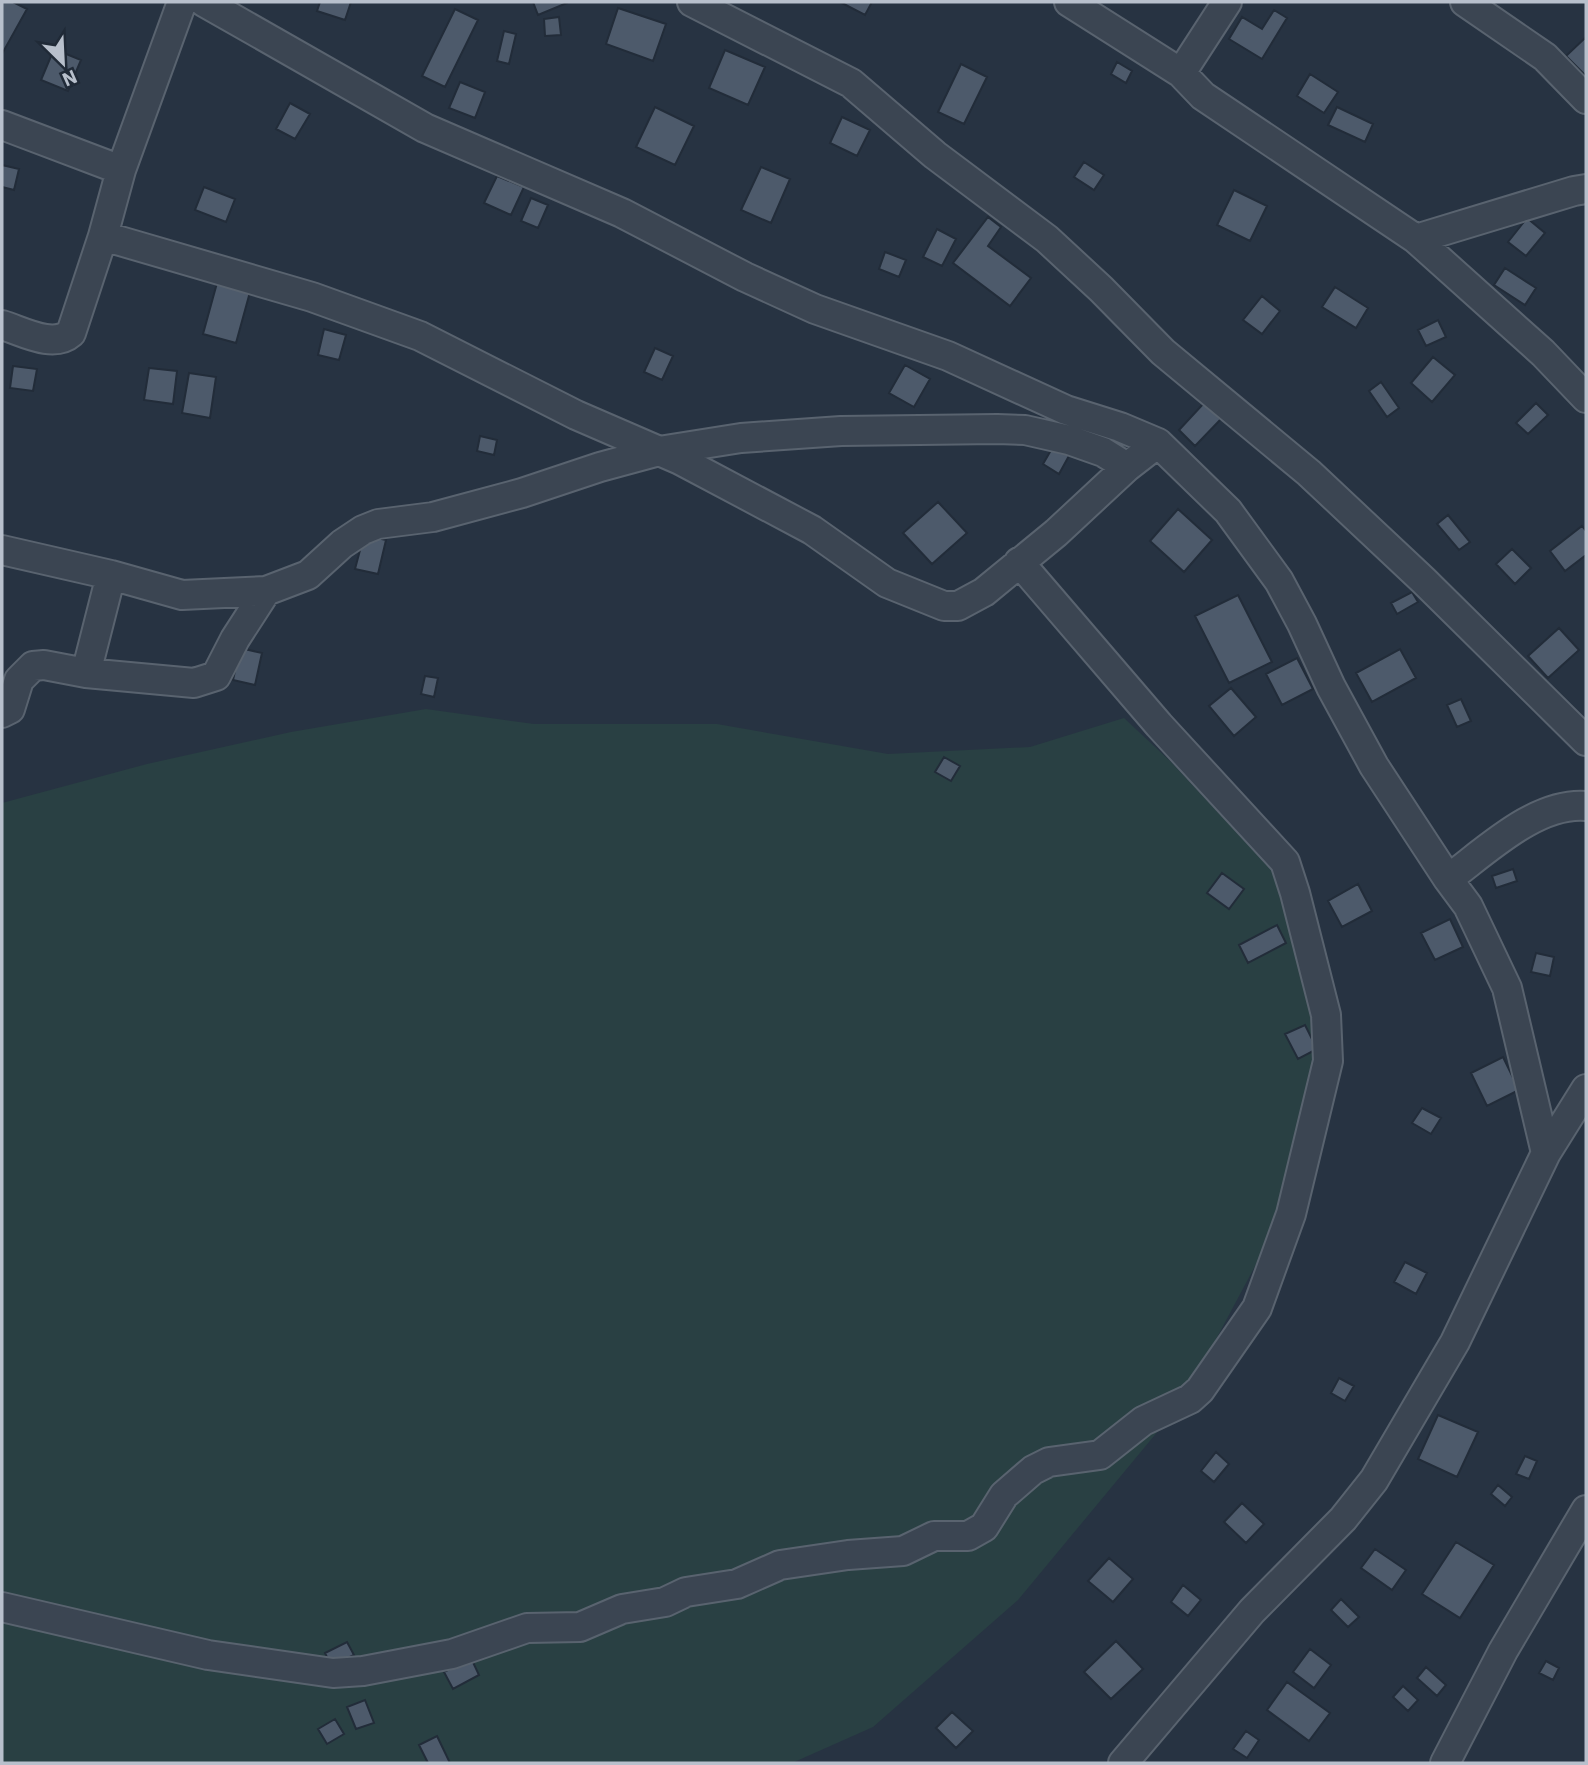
<svg xmlns="http://www.w3.org/2000/svg" width="1588" height="1765" viewBox="0 0 1588 1765" font-family="'IBM Plex Sans',sans-serif">
  <style>
    .green { fill: #294043 }
    .building { fill: #4d5a6b; stroke: #222c39; stroke-width: 2 }
    .lines { fill: none; stroke-linecap: round; stroke-linejoin: round }
    .street-casing { stroke: #59636f; stroke-width: 32 }
    .street { stroke: #3b4552; stroke-width: 28 }
  </style>
  <rect width="100%" height="100%" fill="#273342"/>
  <path class="green" d="M426,709L534,724H717L888,754L1030,747L1124,718L1170,761L1290,889L1314,973L1326,1099L1293,1195L1183,1401L1018,1600L873,1727L792,1763H2V803L147,764L291,732Z"/>
  <path class="building" d="M2,2H13L27,9L2,54Z
    M320,2H351L345,20L317,11Z
    M533,2H567V3L538,15Z
    M840,2H872L865,15Z
    M618,8L666,24L653,61L606,44Z
    M455,9L478,20L445,87L422,76Z
    M1274,10L1287,18L1262,59L1229,39L1242,17L1262,29Z
    M559,17L561,35L545,36L544,19Z
    M504,31L516,34L509,64L497,61Z
    M1586,37V76L1566,56Z
    M54,49L81,60L68,91L41,80Z
    M725,50L765,67L748,105L709,88Z
    M1117,62L1132,71L1126,83L1111,74Z
    M961,64L987,77L964,124L938,112Z
    M1310,74L1338,92L1324,113L1297,96Z
    M460,82L485,92L475,118L449,108Z
    M290,103L310,114L295,139L276,129Z
    M655,107L694,126L675,165L636,147Z
    M1337,107L1373,124L1365,142L1328,125Z
    M842,117L870,130L857,156L830,143Z
    M1084,162L1104,175L1094,190L1074,177Z
    M2,165L19,169L14,190L2,187Z
    M761,167L790,179L771,223L741,210Z
    M497,176L524,187L511,215L484,203Z
    M204,187L235,199L226,222L195,210Z
    M1234,190L1267,206L1250,241L1217,225Z
    M531,198L548,205L538,228L521,221Z
    M988,217L1001,227L988,246L1031,278L1010,306L953,263Z
    M1527,218L1545,233L1526,256L1508,242Z
    M937,229L956,239L942,266L923,257Z
    M885,252L906,260L899,277L879,269Z
    M1505,268L1536,288L1525,305L1494,285Z
    M217,283L250,292L236,343L203,334Z
    M1335,287L1368,308L1356,328L1322,307Z
    M1262,296L1280,311L1262,334L1243,320Z
    M1438,320L1446,337L1426,346L1418,330Z
    M324,329L346,335L339,360L318,355Z
    M655,348L673,356L662,380L644,372Z
    M1433,357L1455,375L1432,402L1411,383Z
    M905,365L930,379L914,407L889,393Z
    M13,366L37,369L33,391L10,388Z
    M149,368L177,371L173,404L144,400Z
    M189,373L216,377L210,418L182,413Z
    M1381,382L1399,408L1387,417L1369,391Z
    M1204,403L1221,419L1195,446L1179,430Z
    M1536,403L1548,415L1528,434L1516,423Z
    M480,436L497,440L494,455L477,451Z
    M1054,445L1070,454L1059,474L1043,464Z
    M938,502L967,533L932,564L903,533Z
    M1178,509L1212,540L1184,572L1150,541Z
    M1448,515L1470,542L1459,550L1437,524Z
    M1582,526L1586,531V555L1565,571L1550,551Z
    M364,535L386,540L378,574L355,569Z
    M1512,549L1531,568L1515,584L1496,564Z
    M1412,592L1418,602L1397,614L1391,603Z
    M1238,595L1272,662L1229,683L1195,616Z
    M1559,628L1579,650L1548,678L1528,656Z
    M240,648L262,653L255,685L233,680Z
    M1400,649L1416,678L1372,702L1356,673Z
    M1297,658L1313,689L1282,705L1266,674Z
    M425,676L438,678L434,697L421,694Z
    M1231,688L1256,717L1234,736L1209,706Z
    M1461,699L1471,721L1457,727L1447,705Z
    M944,757L960,766L951,781L935,772Z
    M1513,869L1517,881L1496,888L1492,876Z
    M1222,873L1244,889L1229,909L1207,893Z
    M1358,884L1372,911L1342,927L1328,901Z
    M1450,919L1463,947L1435,960L1421,933Z
    M1277,925L1286,943L1248,963L1239,945Z
    M1536,953L1554,957L1550,976L1531,972Z
    M1305,1025L1317,1049L1298,1059L1285,1034Z
    M1503,1057L1519,1090L1487,1106L1471,1073Z
    M1422,1108L1441,1118L1431,1134L1412,1123Z
    M1405,1262L1427,1273L1416,1294L1394,1282Z
    M1339,1378L1354,1386L1345,1401L1331,1393Z
    M1438,1415L1478,1432L1457,1477L1418,1459Z
    M1216,1452L1229,1464L1214,1482L1201,1471Z
    M1525,1456L1537,1461L1529,1479L1516,1474Z
    M1498,1485L1512,1497L1505,1506L1491,1494Z
    M1242,1503L1264,1524L1246,1543L1224,1522Z
    M1456,1542L1494,1565L1460,1618L1422,1594Z
    M1375,1549L1406,1570L1392,1590L1361,1568Z
    M1109,1558L1133,1579L1113,1602L1088,1581Z
    M1183,1585L1201,1600L1188,1616L1171,1602Z
    M1341,1599L1359,1617L1348,1627L1331,1610Z
    M1116,1641L1143,1669L1111,1699L1084,1672Z
    M347,1642L354,1655L331,1666L325,1653Z
    M1310,1649L1331,1665L1314,1688L1293,1672Z
    M471,1658L479,1675L453,1689L444,1672Z
    M1546,1661L1559,1668L1553,1680L1539,1673Z
    M1426,1667L1446,1685L1437,1696L1417,1678Z
    M1287,1682L1330,1713L1309,1741L1267,1710Z
    M1403,1686L1418,1700L1408,1711L1393,1697Z
    M365,1700L374,1723L356,1729L347,1707Z
    M952,1712L973,1731L956,1748L936,1728Z
    M335,1719L344,1734L327,1744L318,1729Z
    M1246,1731L1259,1740L1247,1758L1233,1749Z
    M437,1736L450,1763H428L419,1745Z"/>
  <g class="lines">
    <g class="street-casing">
      <path id="street" d="M204,2L425,128L622,213L745,277L815,309L948,356L1066,410L1120,427L1158,443L1228,511L1279,581L1302,624L1331,687L1374,766L1448,879L1468,906L1507,988L1546,1153
        M692,2L851,83L935,155L1047,239L1101,289L1163,352L1309,473L1423,580L1586,741
        M1069,2L1181,73L1203,96L1416,239L1543,353L1586,398
        M1465,2L1545,57L1586,99
        M1181,73L1227,2
        M2,125L121,170
        M103,236L312,297L420,336L576,415L680,460L812,530L887,583L944,606H958L984,592L1056,533L1127,467
        M1416,239L1574,191L1586,189
        M2,325C22,331 53,349 71,333L103,236L121,170L182,2
        M2,550L111,575L182,595L266,591
        M86,673L111,575
        M2,713L10,709L19,680L33,666L44,665L86,673L194,683L216,676L235,639L266,591L308,575L342,544L363,530L378,524L433,517L522,493L600,467L659,451L741,438L841,431L997,429L1025,430L1069,440L1103,452L1127,467L1158,443
        M1448,879C1486,851 1536,802 1586,806
        M2,1607L208,1655L333,1673L363,1671L452,1654L527,1628L580,1627L622,1609L665,1602L686,1592L737,1584L780,1565L848,1555L903,1551L934,1536H968L984,1527L1004,1495L1033,1470L1049,1462L1100,1455L1143,1421L1190,1399L1200,1390L1257,1308L1291,1214L1328,1061L1326,1015L1295,893L1285,862L1159,725L1019,562
        M1123,1763L1252,1611L1343,1519L1374,1480L1455,1342L1546,1153L1586,1089
        M1445,1763L1503,1651L1586,1510"/>
    </g>
    <use href="#street" class="street"/>
  </g>
  <rect width="1588" height="1765" fill="none" stroke="#b8c0cc" stroke-width="7"/>
  <g transform="translate(63 63) rotate(156)" stroke="#202a37" stroke-width="5" paint-order="stroke">
  <path d="M0-5L12 26L0 18L-12 26Z" fill="#b8c0cc"/>
  <text y="-10" font-size="19" font-weight="bold" text-anchor="middle" fill="#b8c0cc">N</text>
  </g>
</svg>
